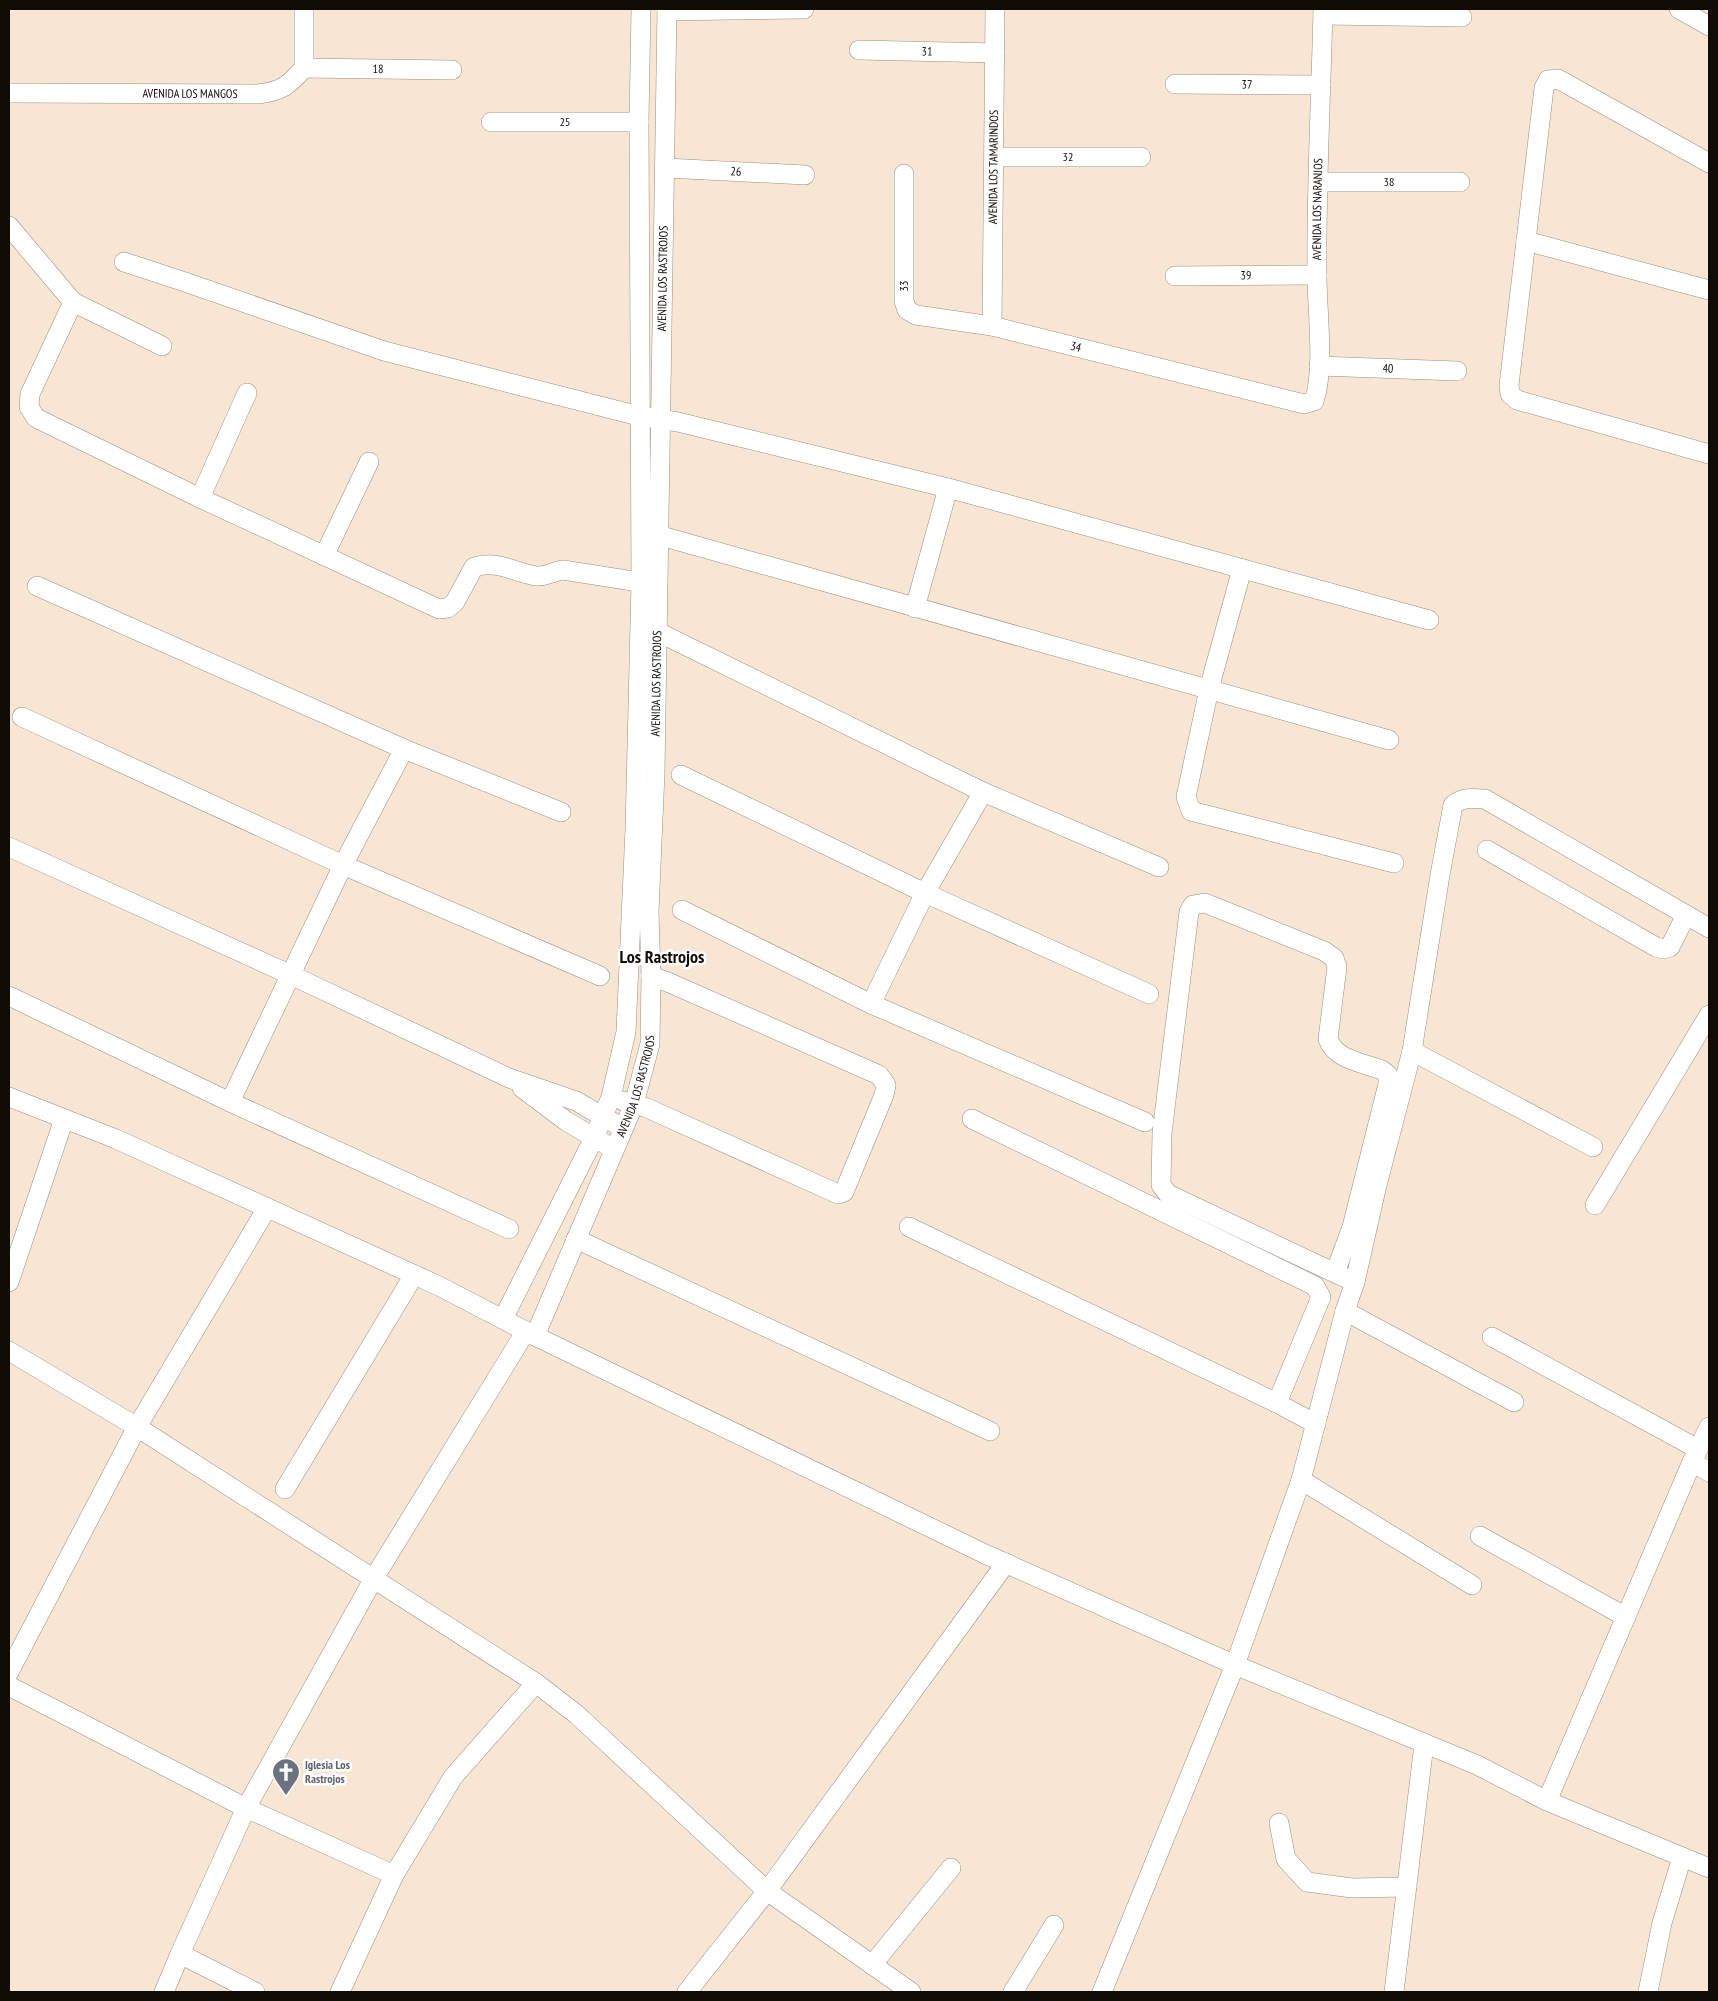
<svg xmlns="http://www.w3.org/2000/svg" width="1718" height="2001" viewBox="0 0 1718 2001" font-family="'PT Sans Narrow',sans-serif">
  <style>
    .lines { fill: none; stroke-linecap: round; stroke-linejoin: round }
    .minor-casing { stroke: #9d8d7c; stroke-width: 20 }
    .minor { stroke: #fff; stroke-width: 19 }
    .labels { text-anchor: middle; stroke-width: 5; stroke-linejoin: round; paint-order: stroke }
    .street-label { font-size: 12px; fill: #100b05; stroke: #fff }
    .worship-label { font-size: 12px; font-weight: bold; fill: #5b616d; stroke: #fff; text-anchor: start }
    .district-label { font-size: 18px; font-weight: bold; fill: #100b05; stroke: #fff }
  </style>
  <rect width="100%" height="100%" fill="#f7e6d3"/>
  <g class="lines">
    <g class="minor-casing">
      <g id="minor">
        <path d="M1679,9L1709,26"/>
        <path d="M667,11L804,9"/>
        <path d="M1323,15L1462,17"/>
        <path id="s1" d="M859,50L995,53"/>
        <path id="s2" d="M304,68L452,70"/>
        <path id="s3" d="M1175,84L1321,85"/>
        <path id="s4" d="M9,93L258,94C282,91 288,86 304,68V9"/>
        <path id="s5" d="M491,122H639"/>
        <path id="s6" d="M994,157H1141"/>
        <path d="M1709,163L1558,79L1548,80L1544,88L1509,385L1510,394L1517,400L1709,454"/>
        <path id="s7" d="M666,168L805,175"/>
        <path id="s8" d="M904,174V301L907,310L916,315L992,326L1304,404L1314,401C1325,370 1317,310 1317,276C1316,187 1321,98 1323,9"/>
        <path id="s9" d="M1319,182H1460"/>
        <path d="M9,226L73,302"/>
        <path d="M1526,241L1709,290"/>
        <path d="M124,262L182,281L384,351L639,416L678,422L948,488L1429,620"/>
        <path id="s10" d="M1175,276L1317,275"/>
        <path id="s11" d="M992,326L995,9"/>
        <path d="M162,346L73,302L30,394L29,407L36,418L200,498L439,609L448,608L455,602L474,567C497,560 514,572 536,576C545,577 554,571 563,570L652,584"/>
        <path id="s12" d="M1319,366L1457,371"/>
        <path d="M200,498L247,393"/>
        <path d="M647,532L1389,740"/>
        <path d="M324,556L369,462"/>
        <path d="M1242,569L1209,689L1186,797L1191,811L1394,863"/>
        <path d="M37,586L404,749L561,812"/>
        <path d="M915,608L948,488"/>
        <path d="M648,630L658,632L983,792L1159,867"/>
        <path d="M22,717L343,865L600,976"/>
        <path d="M681,775L925,893L1149,994"/>
        <path d="M9,847L291,975L509,1078L576,1101L614,1123"/>
        <path d="M1487,850L1656,947L1663,949L1670,947L1686,915"/>
        <path d="M682,910L871,1004L1145,1122"/>
        <path d="M9,996L230,1102L509,1229"/>
        <path d="M871,1004L925,893L983,792"/>
        <path d="M1412,1051L1593,1147"/>
        <path d="M522,1088L566,1121L605,1144"/>
        <path d="M9,1097L116,1139L439,1286L535,1336L987,1555L1235,1665L1477,1765L1547,1801L1709,1868"/>
        <path d="M623,1101L647,1108L838,1194L844,1192L884,1095L886,1085L879,1075L670,983L651,976"/>
        <path d="M230,1102L343,865L404,749"/>
        <path d="M972,1119L1315,1286L1321,1297L1277,1403"/>
        <path d="M1595,1205L1709,1015"/>
        <path d="M909,1227L1277,1403L1316,1424"/>
        <path d="M576,1239L990,1431"/>
        <path d="M1335,1273L1352,1227L1388,1084V1075L1382,1070C1364,1063 1335,1060 1328,1039L1337,967L1334,958L1324,951L1205,903L1193,905L1189,912L1162,1133L1161,1185L1168,1194L1335,1273L1355,1282"/>
        <path d="M9,1282L64,1119"/>
        <path d="M1345,1311L1514,1402"/>
        <path d="M503,1319L594,1138L611,1097L626,1032L635,829L641,583L639,122L641,9"/>
        <path id="s13" d="M535,1336L634,1104L650,1044L651,976L649,911L655,773L667,9"/>
        <path d="M1492,1337L1698,1449"/>
        <path d="M9,1351L137,1427L536,1683L576,1714L767,1891L911,1992"/>
        <path d="M1692,1462L1709,1472"/>
        <path d="M1301,1480L1472,1585"/>
        <path d="M285,1489L414,1275"/>
        <path d="M1480,1536L1626,1617"/>
        <path d="M9,1672L137,1427L267,1208"/>
        <path d="M9,1686L246,1808L394,1875"/>
        <path d="M1547,1801L1692,1462L1709,1427"/>
        <path d="M1279,1823L1286,1859L1307,1882L1352,1888L1407,1887"/>
        <path d="M180,1954L255,1992"/>
        <path d="M872,1965L951,1868"/>
        <path d="M164,1992L180,1954L246,1808L374,1578L526,1331"/>
        <path d="M340,1992L394,1875L453,1777L536,1683"/>
        <path d="M687,1992L767,1891L1006,1563"/>
        <path d="M1013,1992L1054,1925"/>
        <path d="M1102,1992L1235,1665L1301,1480L1345,1311L1355,1282L1377,1185L1412,1051L1440,875L1453,805C1462,797 1473,798 1485,799L1709,928"/>
        <path d="M1394,1992L1424,1744"/>
        <path d="M1648,1992L1662,1923L1682,1857"/>
      </g>
    </g>
    <use href="#minor" class="minor"/>
  </g>
  <defs>
    <g id="church-pin" transform="scale(1.4375)"><path d="M0 17L-7.5 6A9.5 9.5 0 1 1 7.5 6Z" fill="#6b7280" stroke="#fff"/><path d="M-1.2-6h2.4v3.5h3.3v2.4h-3.3V6h-2.4V-.1h-3.3v-2.4h3.3Z" fill="#fff"/></g>
  </defs>
  <g fill-rule="evenodd">
    <use href="#church-pin" x="286" y="1772"/>
  </g>
  <g class="labels">
    <g class="street-label">
      <text dy="4" stroke="none"><textPath href="#s1" startOffset="68">31</textPath></text>
      <text dy="4" stroke="none"><textPath href="#s2" startOffset="74">18</textPath></text>
      <text dy="4" stroke="none"><textPath href="#s3" startOffset="72">37</textPath></text>
      <text dy="4" stroke="none"><textPath href="#s4" startOffset="181">AVENIDA LOS MANGOS</textPath></text>
      <text dy="4" stroke="none"><textPath href="#s5" startOffset="74">25</textPath></text>
      <text dy="4" stroke="none"><textPath href="#s6" startOffset="74">32</textPath></text>
      <text dy="4" stroke="none"><textPath href="#s11" startOffset="159">AVENIDA LOS TAMARINDOS</textPath></text>
      <text dy="4" stroke="none"><textPath href="#s7" startOffset="70">26</textPath></text>
      <text dy="4" stroke="none"><textPath href="#s9" startOffset="70">38</textPath></text>
      <text dy="4" stroke="none"><textPath href="#s8" startOffset="748">AVENIDA LOS NARANJOS</textPath></text>
      <text dy="4" stroke="none"><textPath href="#s10" startOffset="71">39</textPath></text>
      <text dy="4" stroke="none"><textPath href="#s13" startOffset="1080">AVENIDA LOS RASTROJOS</textPath></text>
      <text transform="translate(904 286) rotate(-90)" y="4">33</text>
      <text dy="4" stroke="none"><textPath href="#s8" startOffset="310">34</textPath></text>
      <text dy="4" stroke="none"><textPath href="#s12" startOffset="69">40</textPath></text>
      <text dy="4" stroke="none"><textPath href="#s13" startOffset="675">AVENIDA LOS RASTROJOS</textPath></text>
      <text dy="4" stroke="none"><textPath href="#s13" startOffset="270">AVENIDA LOS RASTROJOS</textPath></text>
    </g>
    <g class="worship-label">
      <text x="305" y="1769">Iglesia Los<tspan x="305" dy="14">Rastrojos</tspan></text>
    </g>
    <g class="district-label">
      <text x="662" y="963">Los Rastrojos</text>
    </g>
  </g>
  <rect width="1718" height="2001" fill="none" stroke="#100b05" stroke-width="20"/>
</svg>
